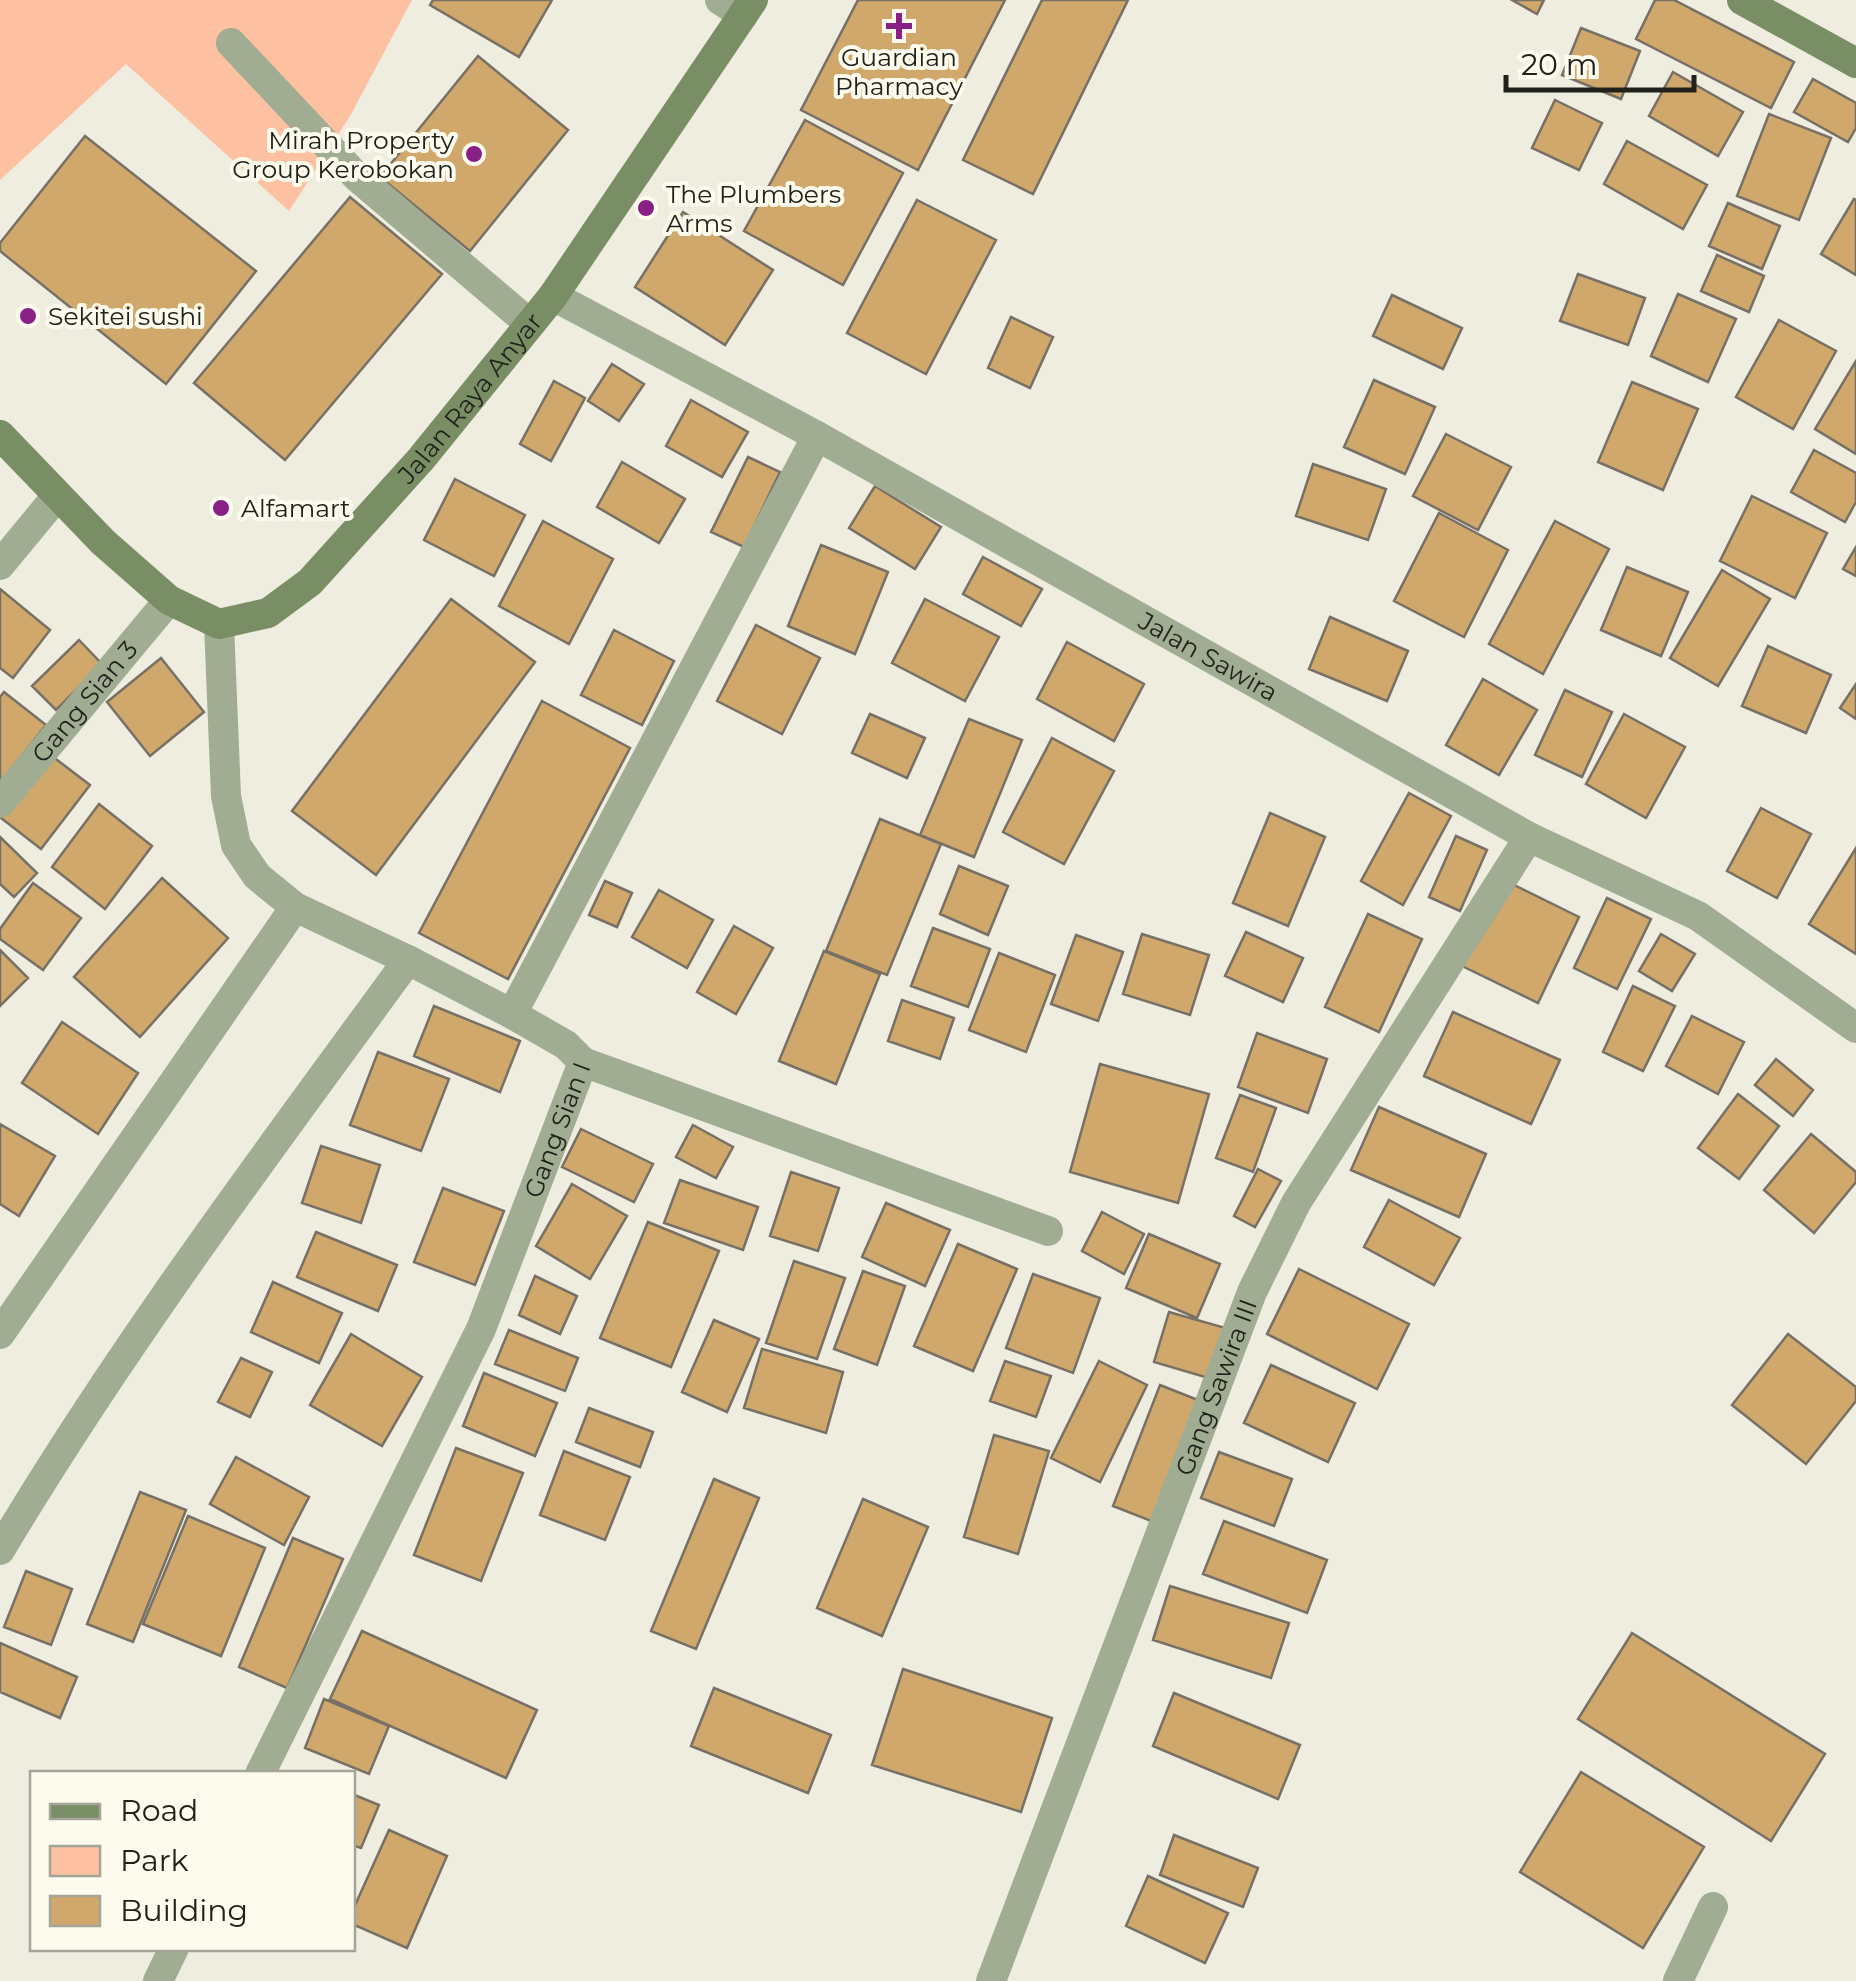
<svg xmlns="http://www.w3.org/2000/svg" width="1856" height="1981" viewBox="0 0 1856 1981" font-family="Montserrat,sans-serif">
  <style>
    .green { fill: #fdc0a0 }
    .building { fill: #d1a86c; stroke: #777065; stroke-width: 2.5 }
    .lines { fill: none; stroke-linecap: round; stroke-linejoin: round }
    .lane { stroke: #a0ad92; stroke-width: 30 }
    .street { stroke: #a0ad92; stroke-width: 30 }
    .secondary { stroke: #7a8e66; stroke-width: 30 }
    .poi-dot { fill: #882086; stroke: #fcfbed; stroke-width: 4 }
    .labels { text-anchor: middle; stroke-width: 8; stroke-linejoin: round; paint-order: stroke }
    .poi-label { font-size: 25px; fill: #21211c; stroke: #fcfbed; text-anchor: start }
    .street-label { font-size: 25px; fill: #21211c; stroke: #fcfbed }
  </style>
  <rect width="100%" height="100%" fill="#efede0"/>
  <path class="green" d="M0,0H412L350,116L289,211L126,64L0,180Z"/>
  <path class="building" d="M433,0H552L519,57L430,5Z
    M858,0H1005L918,170L801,110Z
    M1042,0H1128L1033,194L963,160Z
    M1512,0H1544L1537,14Z
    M1655,0H1674L1794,62L1771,108L1636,39Z
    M1581,28L1640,51L1621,99L1562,75Z
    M478,56L568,130L470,251L380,177Z
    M1673,72L1743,112L1718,156L1649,116Z
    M1813,79L1856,103V128L1848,142L1794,112Z
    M1555,100L1602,123L1579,170L1532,148Z
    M1769,114L1831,138L1799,220L1737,196Z
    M805,120L903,173L843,285L744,231Z
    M85,136L256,271L166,384L0,251V243Z
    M1627,141L1707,185L1683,229L1604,184Z
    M350,197L442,274L285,460L194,383Z
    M1854,199L1856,200V275L1821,254Z
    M917,200L996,240L926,374L847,333Z
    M1728,203L1780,226L1762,269L1709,246Z
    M683,212L773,270L725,345L635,287Z
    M1717,255L1764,276L1749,312L1701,291Z
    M1578,274L1645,298L1628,345L1560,321Z
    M1678,294L1736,319L1708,382L1651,356Z
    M1392,295L1462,328L1443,369L1373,336Z
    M1011,317L1053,337L1030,388L988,368Z
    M1779,320L1836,351L1793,429L1736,397Z
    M1856,361V454L1815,429Z
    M612,364L644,384L619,421L588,401Z
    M1374,380L1435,407L1405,474L1344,447Z
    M554,381L585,398L551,461L520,444Z
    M1632,382L1698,409L1663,490L1598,462Z
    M691,400L748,432L722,477L666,446Z
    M1446,434L1511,467L1478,530L1413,496Z
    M1814,450L1856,473V502L1845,522L1791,492Z
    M748,457L780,472L744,547L711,532Z
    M622,462L685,499L659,543L597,507Z
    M1313,464L1386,489L1368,540L1296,516Z
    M455,479L525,515L494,576L424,540Z
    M875,486L941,527L915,569L849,528Z
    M1752,496L1827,533L1795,598L1720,561Z
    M1439,513L1508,550L1464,637L1394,601Z
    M543,521L613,559L569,644L499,606Z
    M1555,521L1609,549L1543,674L1489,644Z
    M821,545L888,572L855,654L788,626Z
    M1856,547V576L1843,569Z
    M983,557L1042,589L1021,626L963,594Z
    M1627,567L1688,592L1661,656L1601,630Z
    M1722,570L1770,599L1718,686L1670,658Z
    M0,589L50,630L13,678L0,668Z
    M451,599L535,662L376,875L292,811Z
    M925,599L999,637L965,701L892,663Z
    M1330,617L1408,651L1387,701L1309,669Z
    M756,625L820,658L782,734L717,701Z
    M614,630L674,661L642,725L581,695Z
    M79,640L102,664L56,710L32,686Z
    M1067,642L1144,684L1114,741L1037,699Z
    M1768,646L1831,675L1806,733L1742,706Z
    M161,658L204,712L150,756L107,702Z
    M1483,679L1537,710L1499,775L1446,745Z
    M1856,684V719L1840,708Z
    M1565,690L1612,712L1582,777L1535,755Z
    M4,692L46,725L0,783V697Z
    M542,701L630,748L508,979L419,933Z
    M870,714L925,738L907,778L852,753Z
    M1624,714L1685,747L1646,818L1586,784Z
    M969,719L1022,740L974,857L920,835Z
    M1052,738L1114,771L1064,864L1003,832Z
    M48,753L90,785L41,849L1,818Z
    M1409,793L1451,816L1403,905L1361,881Z
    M99,804L152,846L105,909L52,867Z
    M1761,808L1811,834L1777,898L1727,871Z
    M1270,813L1325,837L1288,926L1233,903Z
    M880,819L941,844L887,975L826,951Z
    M1456,836L1487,850L1460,911L1429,897Z
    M0,837L37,873L14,897L0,884Z
    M1856,848V954L1809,924Z
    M959,866L1008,886L988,935L940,914Z
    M162,878L228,938L140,1037L74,977Z
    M1504,880L1579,917L1538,1003L1462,966Z
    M605,881L632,893L617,927L589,915Z
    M33,883L81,918L43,970L0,939V929Z
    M659,890L713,920L687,968L632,937Z
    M1607,898L1651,919L1617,989L1574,968Z
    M1368,914L1422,939L1379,1032L1325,1007Z
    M734,926L773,948L736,1014L697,992Z
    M933,928L990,949L968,1007L911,986Z
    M1246,932L1303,958L1283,1002L1225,976Z
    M1142,934L1209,955L1190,1015L1123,994Z
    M1661,934L1695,954L1672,991L1639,971Z
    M1076,935L1123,952L1098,1021L1051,1004Z
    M0,950L28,978L0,1006Z
    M824,951L880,974L836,1084L779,1061Z
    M999,953L1055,975L1026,1052L969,1030Z
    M1633,986L1675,1006L1643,1071L1603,1052Z
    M902,1000L954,1018L940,1059L888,1041Z
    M434,1006L520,1041L500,1092L414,1056Z
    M1453,1012L1560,1060L1531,1124L1424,1076Z
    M1692,1016L1744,1042L1718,1094L1666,1066Z
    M62,1022L138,1073L98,1134L22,1083Z
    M1257,1033L1327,1059L1308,1113L1238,1087Z
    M378,1052L449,1079L421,1151L350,1125Z
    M1776,1059L1813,1090L1793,1116L1755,1085Z
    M1100,1064L1209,1094L1178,1203L1070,1172Z
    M1738,1094L1779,1126L1739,1179L1698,1148Z
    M1240,1095L1276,1108L1253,1172L1216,1158Z
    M1379,1107L1486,1154L1459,1217L1351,1170Z
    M0,1124L55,1156L19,1216L0,1204Z
    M693,1125L733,1147L716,1178L676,1157Z
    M581,1129L653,1164L634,1202L562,1167Z
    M1811,1134L1856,1172V1182L1814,1233L1764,1190Z
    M321,1146L380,1165L361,1223L302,1203Z
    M1258,1169L1281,1181L1255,1227L1234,1216Z
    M791,1172L839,1188L818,1251L770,1236Z
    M680,1180L758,1207L743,1250L664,1223Z
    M572,1184L627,1216L590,1279L536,1246Z
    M443,1188L504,1211L475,1285L414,1262Z
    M1389,1200L1460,1238L1434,1285L1364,1247Z
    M886,1203L950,1230L925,1286L862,1257Z
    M1102,1212L1144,1234L1124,1274L1082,1251Z
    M648,1222L719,1251L671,1367L600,1338Z
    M316,1232L397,1265L378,1311L297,1277Z
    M1149,1234L1220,1264L1197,1318L1126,1288Z
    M958,1244L1017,1269L973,1371L914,1346Z
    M794,1261L845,1278L817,1359L766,1343Z
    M1299,1269L1409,1324L1377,1389L1267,1334Z
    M863,1271L905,1286L877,1365L834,1349Z
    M1033,1274L1100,1298L1073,1373L1006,1348Z
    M535,1276L577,1296L560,1334L519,1315Z
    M273,1282L342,1313L319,1363L251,1332Z
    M1169,1312L1229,1329L1215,1380L1154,1362Z
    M714,1320L759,1339L727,1412L682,1392Z
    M509,1330L578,1358L565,1391L495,1364Z
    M351,1334L422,1377L382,1446L310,1405Z
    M1788,1334L1856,1387V1401L1806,1464L1732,1405Z
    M762,1349L843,1372L826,1433L744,1408Z
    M241,1358L272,1372L250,1417L218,1402Z
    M1005,1361L1051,1376L1036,1417L990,1401Z
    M1099,1361L1147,1385L1100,1482L1051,1458Z
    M1271,1365L1355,1403L1328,1462L1244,1423Z
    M484,1373L557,1403L535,1456L463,1426Z
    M1160,1385L1203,1402L1156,1523L1113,1506Z
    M589,1408L653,1432L640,1467L576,1442Z
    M994,1435L1049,1451L1018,1554L964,1537Z
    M456,1448L523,1473L481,1581L414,1555Z
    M564,1451L630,1477L605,1540L540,1515Z
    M1219,1452L1292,1479L1274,1526L1201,1498Z
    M236,1457L309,1497L284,1545L210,1504Z
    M714,1479L759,1498L696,1649L651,1631Z
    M140,1492L186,1510L133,1642L87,1624Z
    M863,1499L928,1527L882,1636L817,1608Z
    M188,1516L265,1548L221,1656L143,1624Z
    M1224,1521L1327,1560L1307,1613L1203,1574Z
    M293,1538L343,1559L287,1688L239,1667Z
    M26,1571L72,1589L51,1645L4,1627Z
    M1170,1586L1289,1623L1271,1678L1153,1640Z
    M362,1631L537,1710L506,1778L330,1699Z
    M1632,1633L1825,1754L1771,1841L1578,1719Z
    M0,1643L77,1677L60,1718L0,1692Z
    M903,1669L1052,1718L1021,1812L872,1765Z
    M714,1688L831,1735L808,1793L691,1746Z
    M1174,1693L1300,1745L1278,1799L1153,1746Z
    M324,1699L389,1726L369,1774L305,1748Z
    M1581,1772L1704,1847L1643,1948L1520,1872Z
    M352,1794L379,1805L361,1848L352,1845Z
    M389,1830L447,1856L407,1948L352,1924V1912Z
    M1174,1835L1258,1868L1243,1907L1160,1875Z
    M1148,1876L1228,1913L1205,1963L1126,1926Z"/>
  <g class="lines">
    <path class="lane" d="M231,43L356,176L530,324"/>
    <g class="street">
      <path d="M720,0L743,15"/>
      <path id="s1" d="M553,296L817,436L1529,837L1698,916L1856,1028"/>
      <path d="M0,565L57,496"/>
      <path d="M219,624L226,796L236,845L257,876L295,907L408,960L512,1014L566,1045L583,1062L1048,1231"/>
      <path id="s2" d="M0,803L169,600"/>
      <path d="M512,1014L817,436"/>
      <path d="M0,1334L295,907"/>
      <path d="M0,1550C123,1344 267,1153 408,960"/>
      <path id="s3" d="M260,1774L481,1329L583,1062"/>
      <path d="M158,1981L174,1948"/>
      <path id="s4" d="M991,1981L1252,1292L1296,1203L1529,837"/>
      <path d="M1678,1981L1713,1907"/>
    </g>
    <g class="secondary">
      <path d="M1742,0L1856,63"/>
      <path id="s5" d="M0,435L103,542L169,600L219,624L268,613L310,582L421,459L553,296L753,0"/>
    </g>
  </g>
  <g class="poi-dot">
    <path d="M894 11h10v10h10v10h-10v10h-10v-10h-10v-10h10z"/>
    <circle cx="474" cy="154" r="10"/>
    <circle cx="646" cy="208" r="10"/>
    <circle cx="28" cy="316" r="10"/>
    <circle cx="221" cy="508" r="10"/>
  </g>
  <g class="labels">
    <g class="poi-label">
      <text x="899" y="66" text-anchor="middle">Guardian<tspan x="899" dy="29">Pharmacy</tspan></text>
      <text x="454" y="149" text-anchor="end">Mirah Property<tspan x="454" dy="29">Group Kerobokan</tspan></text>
      <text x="666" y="203">The Plumbers<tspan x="666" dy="29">Arms</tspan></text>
      <text x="48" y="325">Sekitei sushi</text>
      <text x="241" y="517">Alfamart</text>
    </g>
    <g class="street-label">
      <text dy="9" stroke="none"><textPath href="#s5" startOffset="638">Jalan Raya Anyar</textPath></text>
      <text dy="9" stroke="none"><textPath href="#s1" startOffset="748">Jalan Sawira</textPath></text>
      <text dy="9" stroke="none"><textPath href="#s2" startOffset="132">Gang Sian 3</textPath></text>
      <text dy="9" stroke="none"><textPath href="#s3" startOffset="710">Gang Sian I</textPath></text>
      <text dy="9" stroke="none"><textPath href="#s4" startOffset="635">Gang Sawira III</textPath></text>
    </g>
  </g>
  <rect x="30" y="1771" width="325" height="180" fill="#fcfbed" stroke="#a4a499" stroke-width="2.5"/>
  <rect x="50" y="1804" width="50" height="15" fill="#7a8e66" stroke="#a4a499" stroke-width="2.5"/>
  <text x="120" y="1821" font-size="30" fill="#21211c">Road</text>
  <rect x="50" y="1846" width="50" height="30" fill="#fdc0a0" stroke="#a4a499" stroke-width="2.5"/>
  <text x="120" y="1871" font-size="30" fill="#21211c">Park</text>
  <rect x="50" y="1896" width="50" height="30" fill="#d1a86c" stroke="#a4a499" stroke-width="2.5"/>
  <text x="120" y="1921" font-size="30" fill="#21211c">Building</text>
  <path d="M1506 75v15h188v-15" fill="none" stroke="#21211c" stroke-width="5"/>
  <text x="1521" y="75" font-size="30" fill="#21211c" stroke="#fcfbed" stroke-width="8" paint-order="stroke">20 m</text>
</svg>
